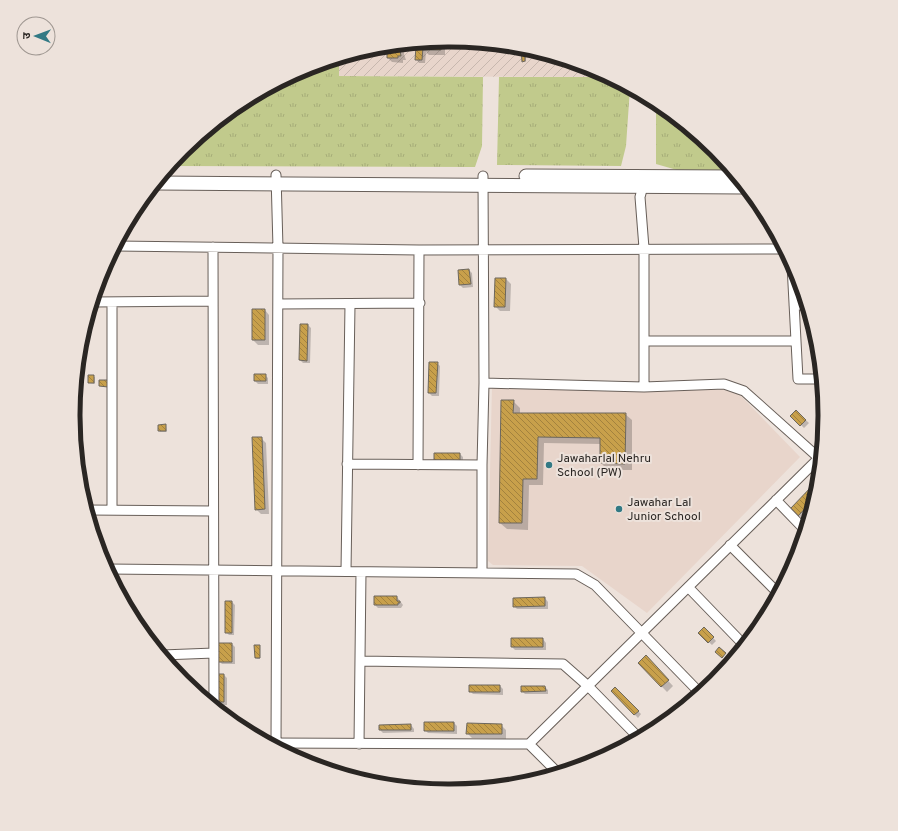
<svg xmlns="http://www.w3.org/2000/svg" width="898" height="831" viewBox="0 0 898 831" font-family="Overpass,'Noto Sans Devanagari',sans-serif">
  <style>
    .built { fill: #e8d5cb }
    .industrial { fill: url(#industrial-furrows) }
    .grass { fill: url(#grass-tufts) }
    .shadow { fill: #0003 }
    .building { fill: url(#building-back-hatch); stroke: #6c675e }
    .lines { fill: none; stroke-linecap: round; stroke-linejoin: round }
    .street-casing { stroke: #685f59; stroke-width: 11 }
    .secondary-casing { stroke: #685f59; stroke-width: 15 }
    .street { stroke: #fff; stroke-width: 9 }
    .secondary { stroke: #fff; stroke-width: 13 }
    .poi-dot { fill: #327984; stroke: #ede2db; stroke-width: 1.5 }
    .labels { text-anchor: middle; stroke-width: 4; stroke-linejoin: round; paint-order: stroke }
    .poi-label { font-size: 12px; fill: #2a2623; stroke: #ede2db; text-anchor: start }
    .rim { fill: none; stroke: #2a2623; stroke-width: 5 }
  </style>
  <defs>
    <pattern id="industrial-furrows" width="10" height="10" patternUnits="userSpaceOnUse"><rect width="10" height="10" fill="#e8d5cb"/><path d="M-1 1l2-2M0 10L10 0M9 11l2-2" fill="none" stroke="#c7b7ae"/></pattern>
    <pattern id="grass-tufts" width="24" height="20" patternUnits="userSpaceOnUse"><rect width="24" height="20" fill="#c1ca8c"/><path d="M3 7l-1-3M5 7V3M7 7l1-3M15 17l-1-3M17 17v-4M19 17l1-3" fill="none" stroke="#a6ad78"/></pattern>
    <pattern id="building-back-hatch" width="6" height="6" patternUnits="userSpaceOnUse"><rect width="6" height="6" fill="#c8a04b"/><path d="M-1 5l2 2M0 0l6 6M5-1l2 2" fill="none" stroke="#a3823e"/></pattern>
  </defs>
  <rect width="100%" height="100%" fill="#ede2db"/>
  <path class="built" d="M492,386L724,390L740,395L800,457L647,613L582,566L493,565L488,561Z"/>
  <path class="industrial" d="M449,40L522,47L593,69L609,77L339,76V58L376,47Z"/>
  <path class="grass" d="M339,58V76L483,77L482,146L475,167L170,166L184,150L241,103L306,68Z
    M499,77H609L630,88L626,146L621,166L497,165Z
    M656,102L715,150L731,170H677L656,164Z"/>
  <path class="shadow" d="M445,40V55H429L426,52L425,63H419L416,59L422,48L424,50V42Z
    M405,44L404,54L406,60H403V63L392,62L388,58V46Z
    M523,48L526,49V62L523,61Z
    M469,270L472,273L473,287L463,288L460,285Z
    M506,279L511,284L510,311H500L495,306Z
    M265,310L269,315V345H258L253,340Z
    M308,325L311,328L310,363H303L300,360Z
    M437,363L440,366L439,396H432L429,393Z
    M265,375L268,378V384H258L255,381Z
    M89,376L95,377V384L89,383Z
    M513,401L520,408V414H625L632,420V470H608L601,463V444L544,443L543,485H529L528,530L507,529L500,523Z
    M796,411L809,423L804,428L792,416Z
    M166,425L167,432H160L159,431Z
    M261,438L266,443L269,514H261L256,509Z
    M460,454L463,457V463L435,460Z
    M813,486L817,490L810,514L804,520L792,509Z
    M397,597L403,605L401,608H378L375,605Z
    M545,598L548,602V609H517L514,606Z
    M232,602L235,605L234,635H229L226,632Z
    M704,628L716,641L712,645L699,633Z
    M543,639L546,643V650H515L512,647Z
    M232,644L235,647V664H222L219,661Z
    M259,646L260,659H257L256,658Z
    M646,657L673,686L667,692L639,663Z
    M224,675L227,678V705H221L218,702Z
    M500,686L503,689V695L473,694L470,691Z
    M545,687L548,690V694H525L522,691Z
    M615,688L641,714L638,718L612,691Z
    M454,723L457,726V734L428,733L425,730Z
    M411,725L414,729V732L383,733L380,730Z
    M501,725L506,730V739L472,738L467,733Z"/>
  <path class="building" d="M441,41V50H423V43Z
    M399,45L401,56H398V58H387V46Z
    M416,47H423L422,60H415Z
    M521,47L525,48V61L522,62Z
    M469,269L471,284L459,285L458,270Z
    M495,278H506L505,307H494Z
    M252,309H265V340H252Z
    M300,324H308L307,361L299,360Z
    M429,362H438L436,393H428Z
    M254,374H266V381H254Z
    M88,375H94V383H88Z
    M99,380H109L108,387L99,386Z
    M501,400H514L513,413H626L625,464L600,463V438L538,437L537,479H523L522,523H499Z
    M796,410L806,420L800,426L790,416Z
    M166,424V431H158V425Z
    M252,437H262L265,509L255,510Z
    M434,453H460V461H434Z
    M813,485L817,489L814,499L798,516L790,509Z
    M374,596H397V601H400V603H398V605H374Z
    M545,597V606L513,607V598Z
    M225,601H232V633H225Z
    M704,627L714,637L708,643L698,633Z
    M511,638H543V647H511Z
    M218,643H232V662H218Z
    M254,645H260V658H255Z
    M719,647L726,653L722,658L715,652Z
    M646,655L669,680L661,687L638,663Z
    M217,674H224V702H217Z
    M186,681H192V687L186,683Z
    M469,685H500V692H469Z
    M521,686H545L546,691L521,692Z
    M615,687L639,711L634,715L611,691Z
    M424,722H454V731H424Z
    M467,723L502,724V734H466Z
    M411,724V730H379V725Z"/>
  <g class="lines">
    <g class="street-casing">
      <path id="street" d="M116,246L419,250L784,249
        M213,247L214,706
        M792,265L798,379H821
        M93,302L213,301
        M278,304L420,303
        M794,305H806
        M644,341H796
        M484,383L644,387L724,384L744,391L820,459
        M644,387V248L640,197L644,182
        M347,464L482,465
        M418,465L419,250
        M776,500L805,530
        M87,510L213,511
        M112,510V302
        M730,545L778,593
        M107,569L576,574L595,585L700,693
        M346,571L350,305
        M482,573V465L484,383L483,176
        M688,587L744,645
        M162,655L214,653
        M360,661L563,664L588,686L639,738
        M270,743L529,744L820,457
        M359,744L361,572
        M529,744L558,773
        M276,747L278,248L276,175"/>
    </g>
    <g class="secondary-casing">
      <path id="secondary" d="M526,176L737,177
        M157,183L745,187"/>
    </g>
    <use href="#street" class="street"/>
    <use href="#secondary" class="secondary"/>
  </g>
  <g class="poi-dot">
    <circle cx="549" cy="465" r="4"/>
    <circle cx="619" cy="509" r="4"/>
  </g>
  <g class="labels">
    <g class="poi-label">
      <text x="557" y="462">Jawaharlal Nehru<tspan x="557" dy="14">School (PW)</tspan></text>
      <text x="627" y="506">Jawahar Lal<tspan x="627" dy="14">Junior School</tspan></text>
    </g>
  </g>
  <path d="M0 0H898V831H0ZM448 47H450A368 368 0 0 1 818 415V416A368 368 0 0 1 450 784H448A368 368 0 0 1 80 416V415A368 368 0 0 1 448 47Z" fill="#ede2db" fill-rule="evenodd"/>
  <path class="rim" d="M448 47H450A368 368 0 0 1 818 415V416A368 368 0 0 1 450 784H448A368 368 0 0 1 80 416V415A368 368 0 0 1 448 47Z"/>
  <g transform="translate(36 36) rotate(271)"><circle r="19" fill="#ede2db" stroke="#9f9791"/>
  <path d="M0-3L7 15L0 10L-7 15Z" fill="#327984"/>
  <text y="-6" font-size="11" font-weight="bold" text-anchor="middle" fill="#2a2623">उ</text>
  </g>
</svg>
